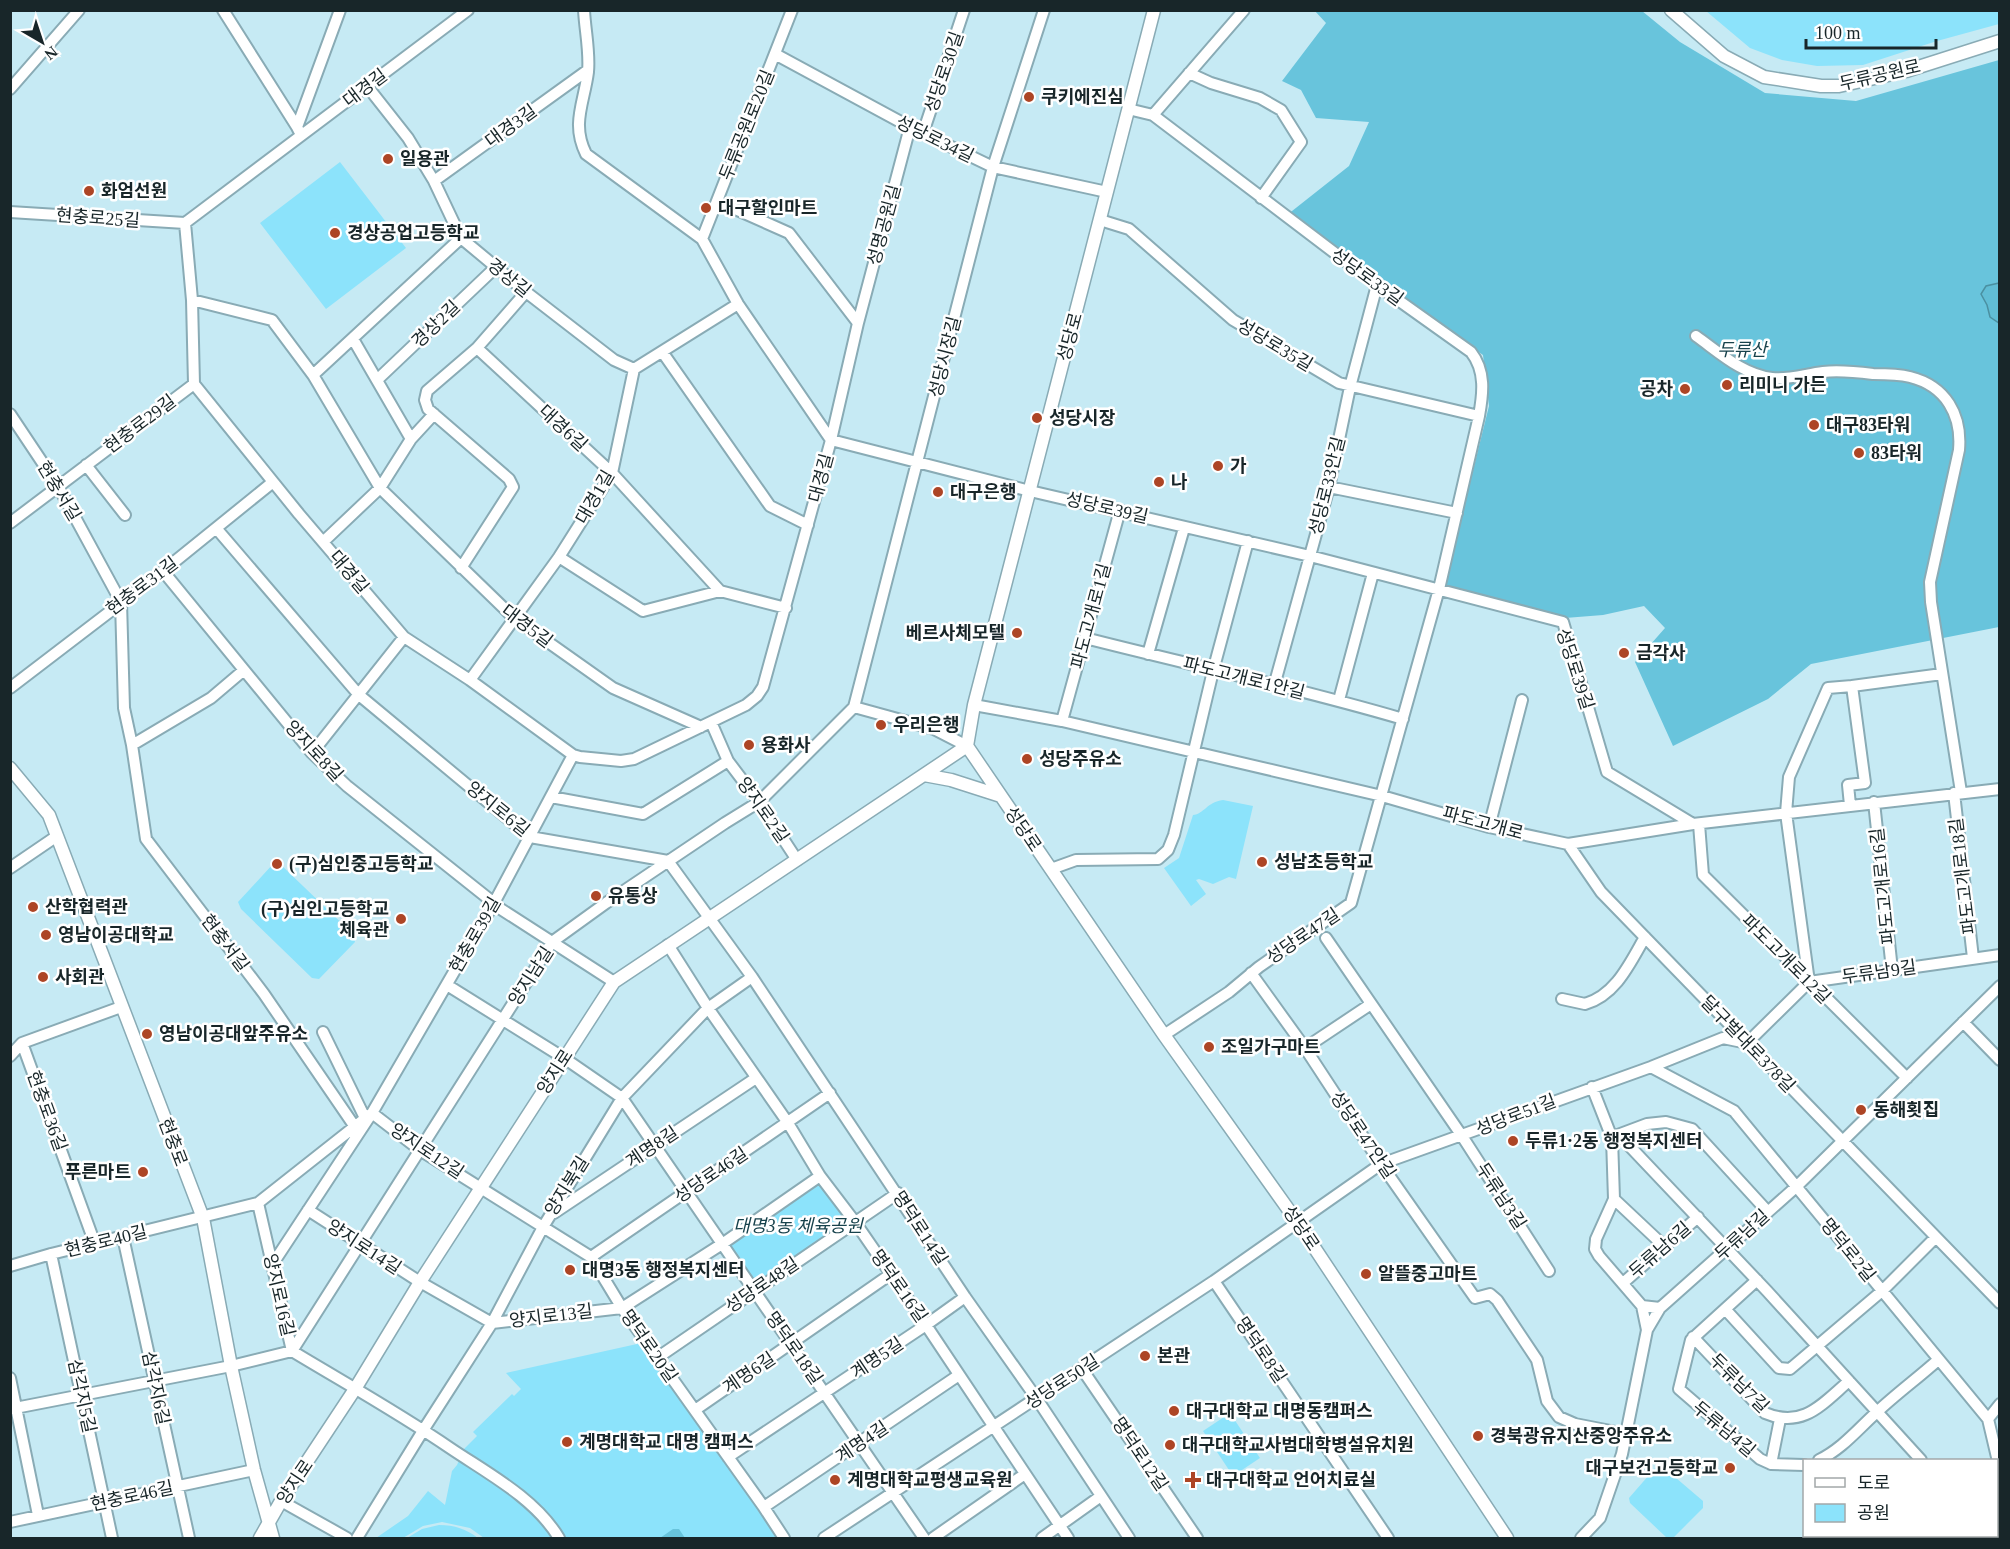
<svg xmlns="http://www.w3.org/2000/svg" width="2010" height="1549" viewBox="0 0 2010 1549" font-family="'Times New Roman','Noto Sans KR',serif">
  <style>
    .green { fill: #8ce3fb }
    .forest { fill: #68c4dc }
    .water { fill: #61bdd5; stroke: #4b90a1; stroke-width: 1.5 }
    .lines { fill: none; stroke-linecap: round; stroke-linejoin: round }
    .minor-casing { stroke: #89abb5; stroke-width: 14 }
    .major-casing { stroke: #89abb5; stroke-width: 15 }
    .minor { stroke: #fff; stroke-width: 10 }
    .major { stroke: #fff; stroke-width: 12 }
    .poi-dot { fill: #ad4525; stroke: #fff; stroke-width: 2 }
    .labels { text-anchor: middle; stroke-width: 5; stroke-linejoin: round; paint-order: stroke }
    .street-label { font-size: 18px; fill: #182629; stroke: #fff }
    .poi-label { font-size: 18px; font-weight: bold; fill: #182629; stroke: #fff; text-anchor: start }
    .park-label { font-size: 18px; font-style: italic; fill: #17424c; stroke: #fff }
  </style>
  <rect width="100%" height="100%" fill="#c6eaf4"/>
  <path class="green" d="M1999,10V24L1937,41L1863,65L1817,66L1782,60L1750,48L1706,11Z
    M340,162L406,248L326,309L260,223Z
    M1223,800L1253,806L1236,879L1229,877L1213,884L1199,879L1196,880L1206,894L1191,906L1164,868L1179,858L1193,815C1204,814 1207,802 1223,800Z
    M279,863L353,934L355,942L319,979L312,978L241,909L238,902L273,864Z
    M820,1176L855,1222L754,1291L722,1244Z
    M646,1342L784,1538H484L470,1528L442,1522L423,1526L403,1538H376L408,1516L428,1491L445,1505L452,1471L457,1465L464,1449L477,1436L473,1432L512,1394L514,1396L521,1389L506,1373Z
    M1230,1413L1260,1458L1233,1476L1203,1431Z
    M1662,1466L1703,1501V1508L1673,1538H1667L1630,1503L1629,1498L1656,1467Z
    M439,1525C455,1525 466,1529 478,1538H407L422,1529Z"/>
  <path class="forest" d="M1314,10L1642,11L1680,42L1765,93L1856,101L1999,60V627L1811,664L1768,699L1673,746L1635,662L1665,628L1644,606L1603,615L1565,618L1444,587L1489,406L1483,355L1287,215L1349,166L1369,122L1316,118L1301,90L1282,81L1326,23Z
    M673,1529H679L685,1538H660Z"/>
  <path class="water" d="M1999,283V323L1990,317L1987,305L1981,294L1986,286Z"/>
  <g class="lines">
    <g class="minor-casing">
      <path id="minor" d="M223,10L297,127
        M584,10C585,30 590,52 588,72C584,103 571,124 586,154L702,239L738,304L831,440L1030,491L1310,556L1563,622L1607,772L1693,824
        M775,54L910,127L993,167L1107,192
        M1189,73L1211,83L1260,98L1281,110L1301,142L1261,198
        M367,86L408,138L434,181L461,238L526,292L614,360L634,369
        M10,89L79,10
        M1128,109L1153,115L1377,285L1471,352C1486,371 1483,394 1479,416L1439,589L1351,903L1259,967L1229,992L1164,1035
        M1153,115L1244,10
        M299,131L297,127L340,10
        M923,133L964,10
        M434,181L588,70
        M717,201L789,233L858,323
        M10,212L185,223
        M1100,220L1129,229L1233,320L1339,383L1479,416
        M185,223L192,300L194,384L299,514L404,637L470,680L573,755L580,757L621,761L634,759L746,705L757,696L763,687L831,440L858,323L910,127
        M185,223L468,10
        M702,239L792,10
        M192,300L272,320L313,375L380,488L514,618L613,688L701,727
        M1696,336C1720,353 1742,374 1772,378C1789,380 1806,374 1823,372C1839,370 1857,372 1873,374C1885,374 1898,374 1910,377C1946,386 1962,415 1959,450L1930,582L1931,602L1961,792
        M353,339L411,439
        M477,348L612,473L720,591L786,608
        M663,353L770,506L808,525
        M313,375L461,238
        M377,380L496,267
        M10,414L58,486L121,602L124,708L132,745L146,839L264,994L355,1127
        M86,465L125,515
        M1329,487L1457,513
        M10,523L194,384
        M216,528L359,695L530,837L668,861L752,977L965,1297L1037,1399L1129,1538
        M323,542L380,488L411,439L434,414
        M559,557L643,611L720,591
        M461,568L513,487L509,479L428,409L425,400L427,391L477,348L526,292
        M163,571L312,753L347,786L494,903
        M1085,638C1191,665 1298,688 1403,719
        M1148,654L1184,528
        M470,680L559,557L612,473L634,369L738,304
        M1274,686L1329,487L1350,387L1377,285
        M10,688L163,571L273,482
        M1339,700L1373,573
        M974,705L1062,721L1382,796L1489,827L1568,844L1693,824L2000,789
        M854,707L934,729L967,746
        M1062,721L1120,510
        M711,722L728,761L759,802L797,860
        M132,745L211,698L244,670
        M312,753L404,637
        M1954,793L1973,958
        M551,797L643,814L728,761
        M1874,802L1892,970
        M1850,805L1848,785L1865,783L1852,686L1942,674
        M1699,824L1703,875L1907,1078
        M1489,827L1522,700
        M1568,844L1601,892L2000,1303
        M10,868L57,836
        M1051,869L1076,860L1158,859L1168,850L1174,835L1213,671L1248,541
        M493,904L614,982
        M1326,938L1462,1136L1549,1271
        M668,945L708,1008L788,1123L820,1176L855,1222L926,1325L1068,1538
        M1251,973L1305,1048L1381,1164L1475,1298L1490,1294L1497,1300L1537,1360L1547,1401L1559,1417L1575,1424L1626,1434
        M1809,982L1786,813L1789,777L1828,688L1852,686
        M447,985L564,1058L622,1098L924,1538
        M1562,999L1585,1004C1616,995 1630,963 1645,937
        M1963,1022L2000,1060
        M323,1032L365,1118
        M22,1043L95,1244
        M1747,1043L1809,982L2000,955
        M1305,1048L1371,1004
        M10,1056L22,1043L121,1007
        M1651,1067L1734,1111L1988,1419L2000,1470
        M1592,1087L1612,1138L1614,1199L1596,1239L1595,1249L1599,1256L1642,1306
        M1619,1135L1767,1291L1921,1460
        M1615,1136L1647,1124L1666,1122L1692,1129L1768,1212
        M1614,1199L1664,1246
        M258,1203L292,1351C345,1383 399,1413 450,1448C487,1473 535,1498 559,1538
        M308,1210L420,1282L492,1323L622,1308L722,1244L820,1176
        M554,1213L756,1078
        M123,1237L189,1538
        M51,1254L112,1538
        M591,1257L830,1093
        M272,1265L372,1113L494,903L573,755
        M10,1266L51,1254L258,1203L372,1113L420,1150L591,1257L622,1308L763,1506L784,1538
        M1757,1280L1691,1340L1679,1389L1760,1459L1771,1464L1804,1465
        M1214,1281L1388,1538
        M1623,1283L1698,1217
        M1725,1309L1779,1368L1790,1369L1882,1291L1935,1238
        M1647,1330L1642,1306L1660,1308
        M1693,1337L1765,1413C1803,1429 1822,1404 1849,1381
        M657,1358L898,1193
        M1082,1369L1197,1538
        M10,1378L38,1515
        M10,1409L231,1366L292,1351L552,942L606,903L725,823L759,802L854,707L993,167L1044,10
        M695,1410L891,1274
        M1988,1419L2000,1404
        M728,1457L926,1325L965,1297
        M1819,1460C1842,1449 1858,1429 1877,1412C1896,1394 1918,1378 1938,1360
        M1771,1464L1780,1419
        M281,1501L347,1538
        M1996,1506L2000,1505
        M764,1507L959,1375
        M10,1522L254,1470
        M357,1538L424,1429L492,1323L543,1227L622,1098L708,1008L752,977
        M824,1538L1214,1281L1381,1164L1651,1067L1723,1038L1747,1043
        M933,1538L1025,1474
        M1042,1538L1101,1496
        M1581,1538L1600,1518L1622,1454L1647,1330L1660,1308L1796,1187L2000,986"/>
    </g>
    <g class="major-casing">
      <path id="major" d="M1154,10L974,705L967,746L1164,1035L1298,1223L1507,1538
        M1671,10L1724,56L1764,77L1821,86H1839L1906,71L2000,41
        M10,768L49,815L203,1218L231,1366L254,1470L273,1538
        M924,775L951,780L1001,796
        M260,1538L281,1501L355,1389L420,1282L614,982L967,746"/>
    </g>
    <use href="#minor" class="minor"/>
    <use href="#major" class="major"/>
  </g>
  <g class="poi-dot">
    <circle cx="1029" cy="97" r="6"/>
    <circle cx="388" cy="159" r="6"/>
    <circle cx="89" cy="191" r="6"/>
    <circle cx="706" cy="208" r="6"/>
    <circle cx="335" cy="233" r="6"/>
    <circle cx="1727" cy="385" r="6"/>
    <circle cx="1685" cy="389" r="6"/>
    <circle cx="1037" cy="418" r="6"/>
    <circle cx="1814" cy="425" r="6"/>
    <circle cx="1859" cy="453" r="6"/>
    <circle cx="1218" cy="466" r="6"/>
    <circle cx="1159" cy="482" r="6"/>
    <circle cx="938" cy="492" r="6"/>
    <circle cx="1017" cy="633" r="6"/>
    <circle cx="1624" cy="653" r="6"/>
    <circle cx="881" cy="725" r="6"/>
    <circle cx="749" cy="745" r="6"/>
    <circle cx="1027" cy="759" r="6"/>
    <circle cx="1262" cy="862" r="6"/>
    <circle cx="277" cy="864" r="6"/>
    <circle cx="596" cy="896" r="6"/>
    <circle cx="33" cy="907" r="6"/>
    <circle cx="401" cy="919" r="6"/>
    <circle cx="46" cy="935" r="6"/>
    <circle cx="43" cy="977" r="6"/>
    <circle cx="147" cy="1034" r="6"/>
    <circle cx="1209" cy="1047" r="6"/>
    <circle cx="1861" cy="1110" r="6"/>
    <circle cx="1513" cy="1141" r="6"/>
    <circle cx="143" cy="1172" r="6"/>
    <circle cx="570" cy="1270" r="6"/>
    <circle cx="1366" cy="1274" r="6"/>
    <circle cx="1145" cy="1356" r="6"/>
    <circle cx="1174" cy="1411" r="6"/>
    <circle cx="1478" cy="1436" r="6"/>
    <circle cx="567" cy="1442" r="6"/>
    <circle cx="1170" cy="1445" r="6"/>
    <circle cx="1730" cy="1468" r="6"/>
    <circle cx="835" cy="1480" r="6"/>
    <path d="M1190 1471h6v6h6v6h-6v6h-6v-6h-6v-6h6z"/>
  </g>
  <g class="labels">
    <g class="street-label">
      <text transform="translate(944 72) rotate(-71)" y="6">성당로30길</text>
      <text transform="translate(1880 75) rotate(-13)" y="6">두류공원로</text>
      <text transform="translate(365 88) rotate(-37)" y="6">대경길</text>
      <text transform="translate(747 125) rotate(-68)" y="6">두류공원로20길</text>
      <text transform="translate(511 126) rotate(-36)" y="6">대경3길</text>
      <text transform="translate(935 139) rotate(26)" y="6">성당로34길</text>
      <text transform="translate(98 218) rotate(4)" y="6">현충로25길</text>
      <text transform="translate(884 225) rotate(-75)" y="6">성명공원길</text>
      <text transform="translate(1367 277) rotate(36)" y="6">성당로33길</text>
      <text transform="translate(509 278) rotate(39)" y="6">경상길</text>
      <text transform="translate(436 324) rotate(-44)" y="6">경상2길</text>
      <text transform="translate(1070 337) rotate(-75)" y="6">성당로</text>
      <text transform="translate(1275 345) rotate(31)" y="6">성당로35길</text>
      <text transform="translate(945 357) rotate(-76)" y="6">성당시장길</text>
      <text transform="translate(140 424) rotate(-37)" y="6">현충로29길</text>
      <text transform="translate(563 428) rotate(43)" y="6">대경6길</text>
      <text transform="translate(821 478) rotate(-75)" y="6">대경길</text>
      <text transform="translate(1327 486) rotate(-76)" y="6">성당로33안길</text>
      <text transform="translate(59 491) rotate(59)" y="6">현충서길</text>
      <text transform="translate(595 497) rotate(-60)" y="6">대경1길</text>
      <text transform="translate(1107 508) rotate(13)" y="6">성당로39길</text>
      <text transform="translate(349 572) rotate(50)" y="6">대경길</text>
      <text transform="translate(142 586) rotate(-37)" y="6">현충로31길</text>
      <text transform="translate(1091 616) rotate(-75)" y="6">파도고개로1길</text>
      <text transform="translate(527 626) rotate(37)" y="6">대경5길</text>
      <text transform="translate(1575 669) rotate(72)" y="6">성당로39길</text>
      <text transform="translate(1244 678) rotate(14)" y="6">파도고개로1안길</text>
      <text transform="translate(314 751) rotate(47)" y="6">양지로8길</text>
      <text transform="translate(498 809) rotate(39)" y="6">양지로6길</text>
      <text transform="translate(763 810) rotate(55)" y="6">양지로2길</text>
      <text transform="translate(1483 823) rotate(15)" y="6">파도고개로</text>
      <text transform="translate(1023 829) rotate(56)" y="6">성당로</text>
      <text transform="translate(1963 876) rotate(-97)" y="6">파도고개로18길</text>
      <text transform="translate(1883 886) rotate(-96)" y="6">파도고개로16길</text>
      <text transform="translate(475 935) rotate(-60)" y="6">현충로39길</text>
      <text transform="translate(1303 936) rotate(-34)" y="6">성당로47길</text>
      <text transform="translate(225 943) rotate(53)" y="6">현충서길</text>
      <text transform="translate(1786 959) rotate(45)" y="6">파도고개로12길</text>
      <text transform="translate(1879 972) rotate(-8)" y="6">두류남9길</text>
      <text transform="translate(531 976) rotate(-57)" y="6">양지남길</text>
      <text transform="translate(1748 1044) rotate(46)" y="6">달구벌대로378길</text>
      <text transform="translate(555 1072) rotate(-57)" y="6">양지로</text>
      <text transform="translate(47 1111) rotate(70)" y="6">현충로36길</text>
      <text transform="translate(1516 1115) rotate(-21)" y="6">성당로51길</text>
      <text transform="translate(1363 1135) rotate(56)" y="6">성당로47안길</text>
      <text transform="translate(173 1142) rotate(69)" y="6">현충로</text>
      <text transform="translate(652 1147) rotate(-34)" y="6">계명8길</text>
      <text transform="translate(427 1151) rotate(34)" y="6">양지로12길</text>
      <text transform="translate(711 1175) rotate(-34)" y="6">성당로46길</text>
      <text transform="translate(567 1186) rotate(-58)" y="6">양지북길</text>
      <text transform="translate(1501 1196) rotate(57)" y="6">두류남3길</text>
      <text transform="translate(920 1228) rotate(57)" y="6">명덕로14길</text>
      <text transform="translate(1301 1228) rotate(56)" y="6">성당로</text>
      <text transform="translate(1742 1235) rotate(-42)" y="6">두류남길</text>
      <text transform="translate(106 1241) rotate(-14)" y="6">현충로40길</text>
      <text transform="translate(364 1247) rotate(33)" y="6">양지로14길</text>
      <text transform="translate(1660 1250) rotate(-41)" y="6">두류남6길</text>
      <text transform="translate(1848 1250) rotate(51)" y="6">명덕로2길</text>
      <text transform="translate(762 1285) rotate(-34)" y="6">성당로48길</text>
      <text transform="translate(899 1286) rotate(55)" y="6">명덕로16길</text>
      <text transform="translate(279 1295) rotate(77)" y="6">양지로16길</text>
      <text transform="translate(551 1316) rotate(-7)" y="6">양지로13길</text>
      <text transform="translate(649 1346) rotate(55)" y="6">명덕로20길</text>
      <text transform="translate(794 1348) rotate(55)" y="6">명덕로18길</text>
      <text transform="translate(1261 1350) rotate(56)" y="6">명덕로8길</text>
      <text transform="translate(877 1358) rotate(-34)" y="6">계명5길</text>
      <text transform="translate(749 1373) rotate(-34)" y="6">계명6길</text>
      <text transform="translate(1062 1382) rotate(-33)" y="6">성당로50길</text>
      <text transform="translate(1739 1383) rotate(45)" y="6">두류남7길</text>
      <text transform="translate(156 1388) rotate(78)" y="6">삼각지6길</text>
      <text transform="translate(82 1396) rotate(78)" y="6">삼각지5길</text>
      <text transform="translate(1724 1429) rotate(40)" y="6">두류남4길</text>
      <text transform="translate(862 1442) rotate(-34)" y="6">계명4길</text>
      <text transform="translate(1140 1454) rotate(56)" y="6">명덕로12길</text>
      <text transform="translate(295 1482) rotate(-56)" y="6">양지로</text>
      <text transform="translate(132 1496) rotate(-12)" y="6">현충로46길</text>
    </g>
    <g class="poi-label">
      <text x="1041" y="103">쿠키에진심</text>
      <text x="400" y="165">일용관</text>
      <text x="101" y="197">화엄선원</text>
      <text x="718" y="214">대구할인마트</text>
      <text x="347" y="239">경상공업고등학교</text>
      <text x="1739" y="391">리미니 가든</text>
      <text x="1673" y="395" text-anchor="end">공차</text>
      <text x="1049" y="424">성당시장</text>
      <text x="1826" y="431">대구83타워</text>
      <text x="1871" y="459">83타워</text>
      <text x="1230" y="472">가</text>
      <text x="1171" y="488">나</text>
      <text x="950" y="498">대구은행</text>
      <text x="1005" y="639" text-anchor="end">베르사체모텔</text>
      <text x="1636" y="659">금각사</text>
      <text x="893" y="731">우리은행</text>
      <text x="761" y="751">용화사</text>
      <text x="1039" y="765">성당주유소</text>
      <text x="1274" y="868">성남초등학교</text>
      <text x="289" y="870">(구)심인중고등학교</text>
      <text x="608" y="902">유통상</text>
      <text x="45" y="913">산학협력관</text>
      <text x="389" y="915" text-anchor="end">(구)심인고등학교<tspan x="389" dy="21">체육관</tspan></text>
      <text x="58" y="941">영남이공대학교</text>
      <text x="55" y="983">사회관</text>
      <text x="159" y="1040">영남이공대앞주유소</text>
      <text x="1221" y="1053">조일가구마트</text>
      <text x="1873" y="1116">동해횟집</text>
      <text x="1525" y="1147">두류1·2동 행정복지센터</text>
      <text x="131" y="1178" text-anchor="end">푸른마트</text>
      <text x="582" y="1276">대명3동 행정복지센터</text>
      <text x="1378" y="1280">알뜰중고마트</text>
      <text x="1157" y="1362">본관</text>
      <text x="1186" y="1417">대구대학교 대명동캠퍼스</text>
      <text x="1490" y="1442">경북광유지산중앙주유소</text>
      <text x="579" y="1448">계명대학교 대명 캠퍼스</text>
      <text x="1182" y="1451">대구대학교사범대학병설유치원</text>
      <text x="1718" y="1474" text-anchor="end">대구보건고등학교</text>
      <text x="847" y="1486">계명대학교평생교육원</text>
      <text x="1206" y="1486">대구대학교 언어치료실</text>
    </g>
    <g class="park-label">
      <text x="1742" y="356">두류산</text>
      <text x="798" y="1232">대명3동 체육공원</text>
    </g>
  </g>
  <rect width="2010" height="1549" fill="none" stroke="#182629" stroke-width="24"/>
  <rect x="1803" y="1459" width="195" height="78" fill="#ffffff" stroke="#a3a8a9" stroke-width="1.5"/>
  <rect x="1815" y="1478" width="30" height="9" fill="#ffffff" stroke="#a3a8a9" stroke-width="1.5"/>
  <text x="1857" y="1489" font-size="18" fill="#182629">도로</text>
  <rect x="1815" y="1504" width="30" height="18" fill="#8ce3fb" stroke="#a3a8a9" stroke-width="1.5"/>
  <text x="1857" y="1519" font-size="18" fill="#182629">공원</text>
  <g transform="translate(42 42) rotate(141)" stroke="#ffffff" stroke-width="4.5" paint-order="stroke">
  <path d="M0-4.5L10 22L0 15L-10 22Z" fill="#182629"/>
  <text y="-9" font-size="16" font-weight="bold" text-anchor="middle" fill="#182629">N</text>
  </g>
  <path d="M1806 39v9h130v-9" fill="none" stroke="#182629" stroke-width="3"/>
  <text x="1815" y="39" font-size="18" fill="#182629" stroke="#ffffff" stroke-width="4.5" paint-order="stroke">100 m</text>
</svg>
